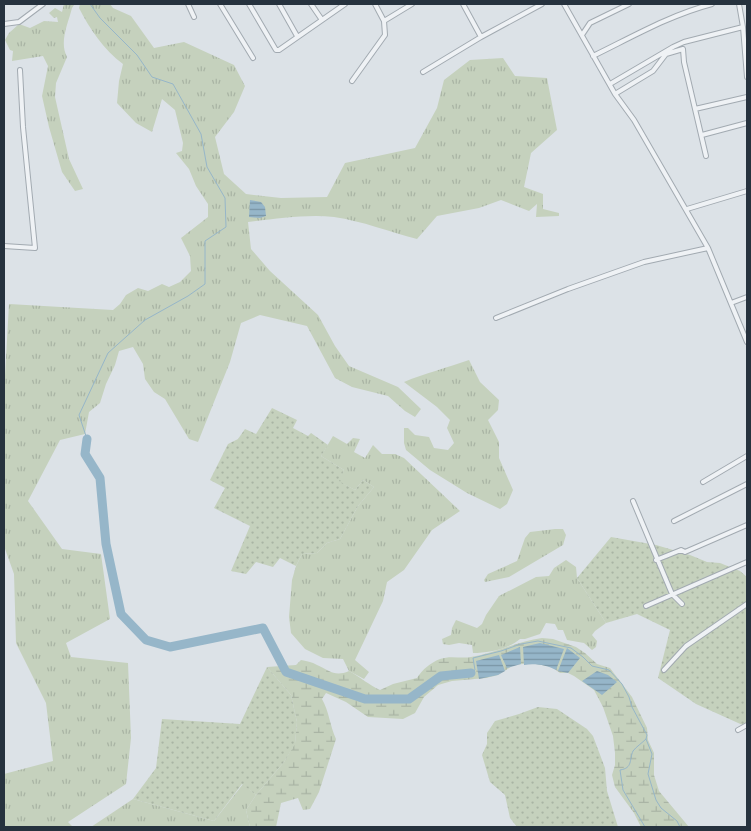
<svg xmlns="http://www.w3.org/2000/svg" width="751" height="831" viewBox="0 0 751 831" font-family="Raleway,sans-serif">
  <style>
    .grass { fill: url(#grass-tufts) }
    .wetland { fill: url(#wetland-marsh) }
    .garden { fill: url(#garden-dots) }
    .water { fill: url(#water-rules) }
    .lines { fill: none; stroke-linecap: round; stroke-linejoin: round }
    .stream { stroke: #96b6c9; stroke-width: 1 }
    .river { stroke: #96b6c9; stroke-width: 9 }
    .minor-casing { stroke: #a2aab1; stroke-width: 6 }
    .minor { stroke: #eff2f5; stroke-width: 4 }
  </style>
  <defs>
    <pattern id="grass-tufts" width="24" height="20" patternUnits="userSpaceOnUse" patternTransform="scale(1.25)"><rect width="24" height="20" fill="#c5d1bd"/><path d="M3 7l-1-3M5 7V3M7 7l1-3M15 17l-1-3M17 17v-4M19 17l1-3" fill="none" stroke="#a9b4a4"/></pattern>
    <pattern id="wetland-marsh" width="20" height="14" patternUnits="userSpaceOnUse" patternTransform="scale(1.25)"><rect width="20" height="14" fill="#c5d1bd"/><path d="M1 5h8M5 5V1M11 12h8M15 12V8" fill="none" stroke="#a9b4a4"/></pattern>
    <pattern id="garden-dots" width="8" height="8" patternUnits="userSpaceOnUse" patternTransform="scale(1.25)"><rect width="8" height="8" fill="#c5d1bd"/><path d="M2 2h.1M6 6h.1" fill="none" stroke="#a9b4a4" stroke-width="1.8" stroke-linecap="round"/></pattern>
    <pattern id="water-rules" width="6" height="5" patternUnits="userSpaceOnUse" patternTransform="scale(1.25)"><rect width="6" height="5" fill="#96b6c9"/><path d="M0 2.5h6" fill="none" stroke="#7a95a5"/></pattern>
  </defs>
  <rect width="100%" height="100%" fill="#dce2e7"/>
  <path class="grass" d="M64,4H72L74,5L72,8C68,24 59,42 67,57L56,83L55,97L69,159L83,189L75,191L62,172L49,127L42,96L48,66L43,56L12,61L13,51L10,50L5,40L9,33L19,24L30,28L44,21L58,22L57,17L54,18L49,13L55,8L62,12Z
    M80,4H110L113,8L131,16L154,48L184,42L234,65L245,86L234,112L215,137L224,174L246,194L281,198L327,197L345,163L415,148L437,108L444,80L470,60L503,58L515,76L547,78L557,130L531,153L524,187L543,194V209L559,213V216L536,217L537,204L529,211L501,200L479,208L437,216L417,239C390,232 362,221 334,217C306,214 276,219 248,222L251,249L270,271L318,315L335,346L349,366L398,387L421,409L415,417L405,411L388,396L352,387L335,378L307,326L260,315L241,323L230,362L198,442L189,439L165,399L154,392L145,379L143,364L133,347L119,351L115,365L106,384L100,403L89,412L85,434L60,440L28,501L62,549L101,554L110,619L66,643L71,657L128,663L131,738L126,784L68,822L73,827H4V774L53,761L46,703L16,643L14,574L4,546V393L9,304L113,310L120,304L126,295L138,288L148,291L162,284L169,287L180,282L191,271L190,256L181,238L208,217V204L196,186L189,169L176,153L182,151L183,143L175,110L162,99L152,132L136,123L117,103L119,81L123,64C104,50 89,28 79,8Z
    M469,360L480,382L499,400L498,410L488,420L499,442V458L513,490L507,504L500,509L467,493L430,470L406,450L404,443V428H408L415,435L429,437L434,448L448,450L454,443L447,428L450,420L437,407L404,382C425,373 447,368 469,360Z
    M333,436L347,444L353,438L360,439L354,452L365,458L373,445L382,454H395L404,458L460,511L432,530L404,570L387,582L383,601L355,660L369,672L364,679L349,671L343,659L323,658L305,649L291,633L289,617L292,580L296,566L302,554L317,553L327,543L340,539L358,506L374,487L363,480L355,490L338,481L344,470L321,456Z
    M555,529H563L566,535L563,545L509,577L485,582L484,580L488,574L517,561L525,538L530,532Z
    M566,560L576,567L577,578L606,623L595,631L592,635L597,641L596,647L592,650L584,643L567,640L563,630H558L555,624L546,623L540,634L525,639H520C509,649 488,653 473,653L472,645L459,643L449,645L443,644L442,639L451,635L452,628L456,620L477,628L482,624L486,615L499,596L536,577L549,576L554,568Z
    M243,784L256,795L246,810L250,827H91L133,799L214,821Z"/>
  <path class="wetland" d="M542,638L553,639L576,647L585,653L597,664L610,668L632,697L647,728L648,740L654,753V775L659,791L689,827H641L634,813L615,787L612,775L615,765V753L613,736L603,707L594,690L574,676L568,673H560L552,667L531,663L514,665L498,675L486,678L452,681L438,685L424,697L415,713L403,719L368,717L346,702L326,693L322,699C329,711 330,726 336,739L319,792L310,809L303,810L298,798L281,803L276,827H250L246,810L256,795L284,762L295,743L297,722L291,695L267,667L296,665L301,660C306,661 312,662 317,665C330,671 335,677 349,671C360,677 369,685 380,690L393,684L417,678C423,669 430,663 440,659C451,655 461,659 471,657C496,653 518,641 542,638Z"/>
  <path class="garden" d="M272,408L297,420L293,428L308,436L311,433L328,445L321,456L344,470L339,481L355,490L363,480L374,487L358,506L340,539L327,543L317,553L302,554L296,566L280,558L273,567L256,562L246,574L231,571L250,526L214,508L225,488L210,480L228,444L238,439L245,429L256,434Z
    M611,537L656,545L690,555L707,562L720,563L740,571L747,577V727L696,704L658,678L670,630L637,614L606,623L577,578Z
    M267,667L291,695L297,722L295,744L284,762L256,795L242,784L214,821L133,799L156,768L162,719L240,724Z
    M538,707L557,709L587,729L593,736L605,768L607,791L618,827H517L510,818L505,795L490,782L482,755L487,744V733L495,721L519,714Z"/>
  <path class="water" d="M250,200L261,202L265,207L266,216L260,218L249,217Z
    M540,643L564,649L556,670C547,665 534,663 524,665L523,647Z
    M520,647L521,664L507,668L501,655Z
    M567,648L580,658L568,673L558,671Z
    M499,655L505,671L498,675L479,679L476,661Z
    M597,671L608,675L617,682L602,695L582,681Z"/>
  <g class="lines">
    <path class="stream" d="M87,439L79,415L108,353L145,320L188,296L205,284V241L226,227L225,198L207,167L201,134L173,84L152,77L137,55L100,18L90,4
      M471,673L475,670L473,658L501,651L521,644L538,641L571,648L583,657L592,666L609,670L622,684L629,697L632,707L647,735L646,739L652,754L648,774L656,800L661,808L677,821L680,827
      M645,827L623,790L620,770C633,768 629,760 633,751C636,747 642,743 646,739"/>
    <path class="river" d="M87,439L85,454L100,478L106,544L121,614L146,640L170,647L263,628L286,672L365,699H409L441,676L471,673"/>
    <g class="minor-casing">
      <path id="minor" d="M188,4L194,17
        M220,4L253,58
        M249,4L276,50H279L345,4
        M279,4L297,36
        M311,4L322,20
        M463,4L481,37
        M564,4L615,94L634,120L708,248L747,342
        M739,4L743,27L747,77
        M384,21L412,4
        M4,24L19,22L43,4
        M582,35L590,23L629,4
        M593,56C632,37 670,15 712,4
        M423,72L481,37L542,4
        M352,81L385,35L384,21L375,4
        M610,84L673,47L684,42L743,27
        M615,94L653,71L666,54L683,49L684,62L706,156
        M695,109L747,97
        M702,135L747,123
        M687,209L747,191
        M4,246L35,248L23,127L20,70
        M731,303L747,297
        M496,318L568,289L644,262L708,248
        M703,482L747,456
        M633,501L672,594L682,604
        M674,521L747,484
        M656,560L681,550L685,552L747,525
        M646,606L747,562
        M664,670L686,646L747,604
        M738,730L747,725"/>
    </g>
    <use href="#minor" class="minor"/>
  </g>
  <rect width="751" height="831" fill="none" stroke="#26323e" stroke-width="10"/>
</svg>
